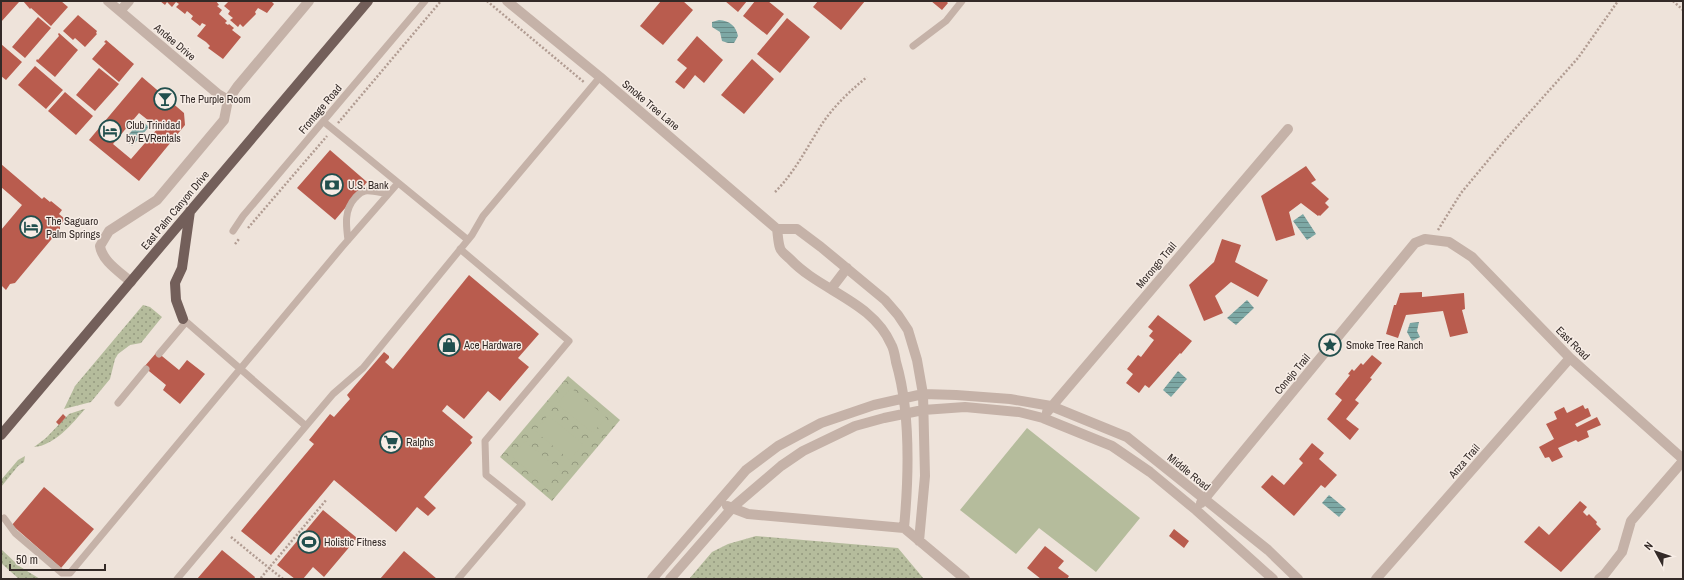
<svg xmlns="http://www.w3.org/2000/svg" width="1684" height="580" viewBox="0 0 1684 580" font-family="'Archivo Narrow',sans-serif">
  <style>
    .grass { fill: url(#grass-dots) }
    .park { fill: url(#park-crowns) }
    .pitch { fill: #b5bc9c }
    .water { fill: url(#water-rules) }
    .building { fill: #b95c4e; fill-rule: evenodd }
    .lines { fill: none; stroke-linecap: round; stroke-linejoin: round }
    .path { stroke: #b19c92; stroke-width: 2.5; stroke-dasharray: 2 2; stroke-linecap: butt }
    .lane { stroke: #c5b2a8; stroke-width: 7 }
    .street { stroke: #c5b2a8; stroke-width: 10 }
    .primary { stroke: #735f5a; stroke-width: 10 }
    .labels { text-anchor: middle; stroke-width: 3; stroke-linejoin: round; paint-order: stroke }
    .street-label { font-size: 11px; fill: #332a27; stroke: #f7ede6 }
    .poi-label { font-size: 11px; fill: #332a27; stroke: #f7ede6; text-anchor: start }
  </style>
  <defs>
    <pattern id="grass-dots" width="8" height="8" patternUnits="userSpaceOnUse"><rect width="8" height="8" fill="#b5bc9c"/><path d="M2 2h.1M6 6h.1" fill="none" stroke="#94997f" stroke-width="1.8" stroke-linecap="round"/></pattern>
    <pattern id="park-crowns" width="20" height="18" patternUnits="userSpaceOnUse"><rect width="20" height="18" fill="#b5bc9c"/><path d="M2 6a3 3 0 1 1 6 0M12 15a3 3 0 1 1 6 0" fill="none" stroke="#94997f"/></pattern>
    <pattern id="water-rules" width="6" height="5" patternUnits="userSpaceOnUse"><rect width="6" height="5" fill="#7da8a5"/><path d="M0 2.5h6" fill="none" stroke="#678986"/></pattern>
  </defs>
  <rect width="100%" height="100%" fill="#eee3da"/>
  <path class="grass" d="M143,305L150,307L162,317L141,343L130,345L118,354L115,359L110,379L91,402L64,409L75,386Z
    M84,409H85C73,423 54,446 34,447L46,438L69,414Z
    M25,456L24,462L18,466L1,487V480L18,460Z
    M756,536L898,548L924,579H689L712,552L728,544Z
    M1,549L19,566L40,579H19L1,563Z"/>
  <path class="park" d="M568,376L620,420L552,501L500,457Z"/>
  <path class="pitch" d="M571,388L606,417L593,433L557,404Z
    M548,415L583,444L570,460L535,431Z
    M1027,428L1140,518L1096,572L1039,528L1016,554L960,510Z
    M525,441L561,471L547,486L512,457Z"/>
  <path class="water" d="M719,20C730,21 736,26 738,36L734,43H728L722,41L720,32L712,27V22Z
    M141,120L149,127L132,146L125,139Z
    M1303,214L1316,234L1307,240L1293,221Z
    M1247,300L1254,308L1236,325L1227,318Z
    M1419,322L1417,331L1420,337L1412,341L1407,332L1410,323Z
    M1178,371L1187,379L1171,397L1163,390Z
    M1329,495L1346,509L1339,517L1322,503Z"/>
  <path class="building" d="M1,1L19,2L1,22Z
    M23,1H61L68,7L51,26L31,8L30,9Z
    M160,1H216L219,5L217,6L222,10L219,14L227,21L225,23L228,25L229,24L234,28L232,30L241,37L223,59L208,48L210,46L206,42L197,36L206,25L202,23L200,26L191,19L193,16L187,11L185,14L176,7L179,4L176,2L172,7L167,2L165,5Z
    M229,1H274L272,2L274,4L267,13L258,8L255,12L256,14L243,27L240,24L238,27L230,20L233,18L228,14L230,11L224,6Z
    M661,1H683L693,10L663,45L640,26Z
    M725,1H747L738,12Z
    M755,1H768L784,14L767,35L743,16Z
    M818,1H865L841,30L813,7Z
    M931,1H946L948,3L942,10Z
    M78,15L97,31L96,33L97,34L85,47L75,38L73,40L63,31Z
    M38,17L51,28L25,58L12,47Z
    M787,18L810,37L780,73L757,54Z
    M59,33L78,50L55,77L36,61L37,59L38,60L59,36L58,34Z
    M697,36L723,60L704,83L695,75L684,89L675,82L687,68L677,60Z
    M106,40L134,64L119,82L92,59L106,43L104,42Z
    M1,44L22,62L6,80L1,76Z
    M752,59L774,79L744,114L721,95Z
    M35,66L63,90L46,109L18,85Z
    M99,68L119,84L95,111L76,95Z
    M142,77L184,113L185,125L139,181L89,140ZM139,113L158,128L131,159L113,144Z
    M65,92L93,116L76,135L48,111Z
    M330,150L367,182L335,220L297,188Z
    M1,164L42,199L44,197L50,202L51,201L62,210L59,214L65,219L60,226V229L15,283L10,284L6,290L1,285V230L22,205L1,187Z
    M1306,166L1316,180L1311,183L1329,199L1325,203L1329,207L1320,216L1319,215L1318,216L1301,203L1289,212L1295,235L1276,241L1261,196Z
    M1222,239L1241,245L1235,262L1268,280L1258,297L1231,282L1215,296L1223,313L1204,321L1189,285L1214,262Z
    M469,275L539,334L518,358L529,367L500,401L488,391L464,419L447,405L442,411L473,437L470,440L472,443L424,497L436,508L428,516L417,507L396,532L334,480L271,555L241,531L314,444L309,440L330,414L334,417L350,399L347,395L384,352L389,356V358L385,362L393,369Z
    M1422,292V297L1464,293L1465,309L1462,310L1468,333L1450,337L1443,311L1406,315L1398,338L1386,334L1394,305H1396L1400,293Z
    M1158,315L1192,341L1181,354L1180,353L1149,388L1145,385L1139,393L1126,383L1133,374L1127,369L1138,355L1141,357L1154,340L1149,336L1153,331L1148,327Z
    M157,352L179,370L187,360L205,374L180,404L163,390L166,385L144,367Z
    M1372,355L1382,363L1370,378L1372,379L1355,400L1359,403L1346,419L1359,429L1350,440L1327,419L1342,400L1335,394L1350,375L1348,374L1352,369L1354,371L1361,363L1363,365Z
    M1583,405L1585,409L1588,408L1591,416L1575,424L1577,427L1597,417L1601,425L1587,431L1589,437L1578,442L1576,440L1558,448L1563,457L1552,462L1549,457L1545,458L1539,447L1554,439L1546,424L1557,419L1554,412L1564,407L1567,413Z
    M63,414L66,417L59,425L56,422Z
    M1312,443L1324,453L1319,459L1337,475L1325,488L1321,485L1294,516L1261,487L1272,475L1284,485L1303,463L1299,459Z
    M44,487L94,529L61,568L12,525Z
    M1580,501L1587,507L1583,512L1587,516L1589,514L1597,522L1596,524L1601,529L1561,572L1524,542L1539,526L1549,535Z
    M323,510L357,538L324,577L313,567L303,579H295L277,565Z
    M1174,529L1189,541L1184,548L1169,536Z
    M1045,546L1064,561L1058,568L1069,576L1067,579H1041L1027,568Z
    M222,550L255,577L254,579H197Z
    M404,551L437,579H380Z"/>
  <g class="lines">
    <path class="path" d="M487,1L585,83
      M1673,1L1683,10
      M338,123L441,1
      M775,192C796,171 808,145 824,121C836,104 851,90 867,77
      M248,228L327,136
      M1438,230L1461,193L1505,140L1578,58L1618,1
      M235,244L239,239
      M231,537L269,568L260,579
      M283,579L269,568L327,499"/>
    <path class="lane" d="M913,46L946,21L962,1
      M324,122L468,240
      M233,231L243,216L425,1
      M348,240C346,225 344,210 355,198C359,194 360,192 365,191C372,190 381,193 388,194
      M183,319L306,426
      M159,354L186,322
      M118,403L146,369
      M4,518L15,533L62,573H70L342,247L398,183
      M177,579L333,394L363,368L472,235L483,216L600,77
      M458,579L522,504L486,475L485,441L569,341L460,249"/>
    <path class="street" d="M108,1L218,94L228,100
      M507,1L600,77L777,229H797L821,247L885,300L898,315L908,330L917,360L923,394L925,476L919,541
      M120,11L129,1
      M777,229C778,235 778,242 780,248C781,252 787,256 790,259C820,291 872,301 891,344C894,349 895,356 896,362C911,413 909,475 904,528
      M131,282C120,272 102,261 100,246L109,231L157,200L224,120L228,100L237,87L309,1
      M831,289L847,268
      M1047,412L1288,129
      M1201,503L1415,243L1425,239L1449,242L1472,257L1570,358L1683,459
      M727,506L748,514L904,528L965,579
      M652,579L746,470L778,446L821,423L874,405L923,394L956,395L1010,399L1051,406L1127,437L1268,550L1298,579
      M670,579L733,507L781,466L803,451L855,426L884,418L923,410L965,407L1019,412L1043,418L1112,446L1150,472L1196,510L1273,579
      M1376,579L1570,358
      M1599,579L1604,575L1622,552L1631,521L1683,461"/>
    <path class="primary" d="M183,319L176,300L175,283L182,268L190,211
      M1,435L368,1"/>
  </g>
  <defs>
    <g id="bar-ring" transform="scale(1.15)"><circle r="9.5" fill="#f7ede6" stroke="#214f4d" stroke-width="1.5"/><path d="M-6-5H6L.8 .8V4.5H3.5V6h-7V4.5H-.8V.8Z" fill="#214f4d"/></g>
    <g id="hotel-ring" transform="scale(1.15)"><circle r="9.5" fill="#f7ede6" stroke="#214f4d" stroke-width="1.5"/><path d="M-6-4.5h1.5V1H6V5H4.5V3h-9V5H-6ZM-4 0a1.8 1.8 0 1 1 3.6 0ZM.5 0V-2.5h3Q6-2.5 6 0Z" fill="#214f4d"/></g>
    <g id="bank-ring" transform="scale(1.15)"><circle r="9.5" fill="#f7ede6" stroke="#214f4d" stroke-width="1.5"/><path d="M-6-4H6V4H-6ZM0-2.3a2.3 2.3 0 1 0 0 4.6a2.3 2.3 0 1 0 0-4.6Z" fill="#214f4d"/></g>
    <g id="shop-ring" transform="scale(1.15)"><circle r="9.5" fill="#f7ede6" stroke="#214f4d" stroke-width="1.5"/><path d="M-5-2.5h2.3a2.7 3.5 0 0 1 5.4 0H5L5.5 6h-11ZM-1.5-2.5h3a1.5 2.3 0 0 0-3 0Z" fill="#214f4d"/></g>
    <g id="sight-ring" transform="scale(1.15)"><circle r="9.5" fill="#f7ede6" stroke="#214f4d" stroke-width="1.5"/><path d="M0-6L1.8-2.2L6-1.7L2.9 1.2L3.7 5.4L0 3.3L-3.7 5.4L-2.9 1.2L-6-1.7L-1.8-2.2Z" fill="#214f4d"/></g>
    <g id="supermarket-ring" transform="scale(1.15)"><circle r="9.5" fill="#f7ede6" stroke="#214f4d" stroke-width="1.5"/><path d="M-6-5.5h2.5l.6 2H6L4.5 2H-2.5L-4.4-4H-6ZM-1.5 3.2a1.3 1.3 0 1 0 .1 0ZM3 3.2a1.3 1.3 0 1 0 .1 0Z" fill="#214f4d"/></g>
    <g id="stadium-ring" transform="scale(1.15)"><circle r="9.5" fill="#f7ede6" stroke="#214f4d" stroke-width="1.5"/><path d="M0-5a6.5 5 0 1 0 0 10a6.5 5 0 1 0 0-10ZM-3.5-1.8h7v3.6h-7Z" fill="#214f4d"/></g>
  </defs>
  <g fill-rule="evenodd">
    <use href="#bar-ring" x="165" y="99"/>
    <use href="#hotel-ring" x="110" y="131"/>
    <use href="#bank-ring" x="332" y="185"/>
    <use href="#hotel-ring" x="31" y="227"/>
    <use href="#shop-ring" x="449" y="345"/>
    <use href="#sight-ring" x="1330" y="345"/>
    <use href="#supermarket-ring" x="391" y="442"/>
    <use href="#stadium-ring" x="309" y="542"/>
  </g>
  <g class="labels">
    <g class="street-label">
      <text transform="translate(175 42) rotate(40)" y="4">Andee Drive</text>
      <text transform="translate(651 105) rotate(40)" y="4">Smoke Tree Lane</text>
      <text transform="translate(320 109) rotate(-50)" y="4">Frontage Road</text>
      <text transform="translate(175 210) rotate(-50)" y="4">East Palm Canyon Drive</text>
      <text transform="translate(1156 265) rotate(-50)" y="4">Morongo Trail</text>
      <text transform="translate(1573 343) rotate(45)" y="4">East Road</text>
      <text transform="translate(1292 374) rotate(-50)" y="4">Conejo Trail</text>
      <text transform="translate(1464 461) rotate(-49)" y="4">Anza Trail</text>
      <text transform="translate(1189 472) rotate(39)" y="4">Middle Road</text>
    </g>
    <g class="poi-label">
      <text x="180" y="103">The Purple Room</text>
      <text x="126" y="129">Club Trinidad<tspan x="126" dy="13">by EVRentals</tspan></text>
      <text x="348" y="189">U.S. Bank</text>
      <text x="46" y="225">The Saguaro<tspan x="46" dy="13">Palm Springs</tspan></text>
      <text x="464" y="349">Ace Hardware</text>
      <text x="1346" y="349">Smoke Tree Ranch</text>
      <text x="406" y="446">Ralphs</text>
      <text x="324" y="546">Holistic Fitness</text>
    </g>
  </g>
  <rect width="1684" height="580" fill="none" stroke="#332a27" stroke-width="4"/>
  <g transform="translate(1656 552) rotate(310)" stroke="#f7ede6" stroke-width="3" paint-order="stroke">
  <path d="M0-3L7 15L0 10L-7 15Z" fill="#332a27"/>
  <text y="-6" font-size="11" font-weight="bold" text-anchor="middle" fill="#332a27">N</text>
  </g>
  <path d="M10 564v6h95v-6" fill="none" stroke="#332a27" stroke-width="2"/>
  <text x="16" y="564" font-size="12" fill="#332a27" stroke="#f7ede6" stroke-width="3" paint-order="stroke">50 m</text>
</svg>
